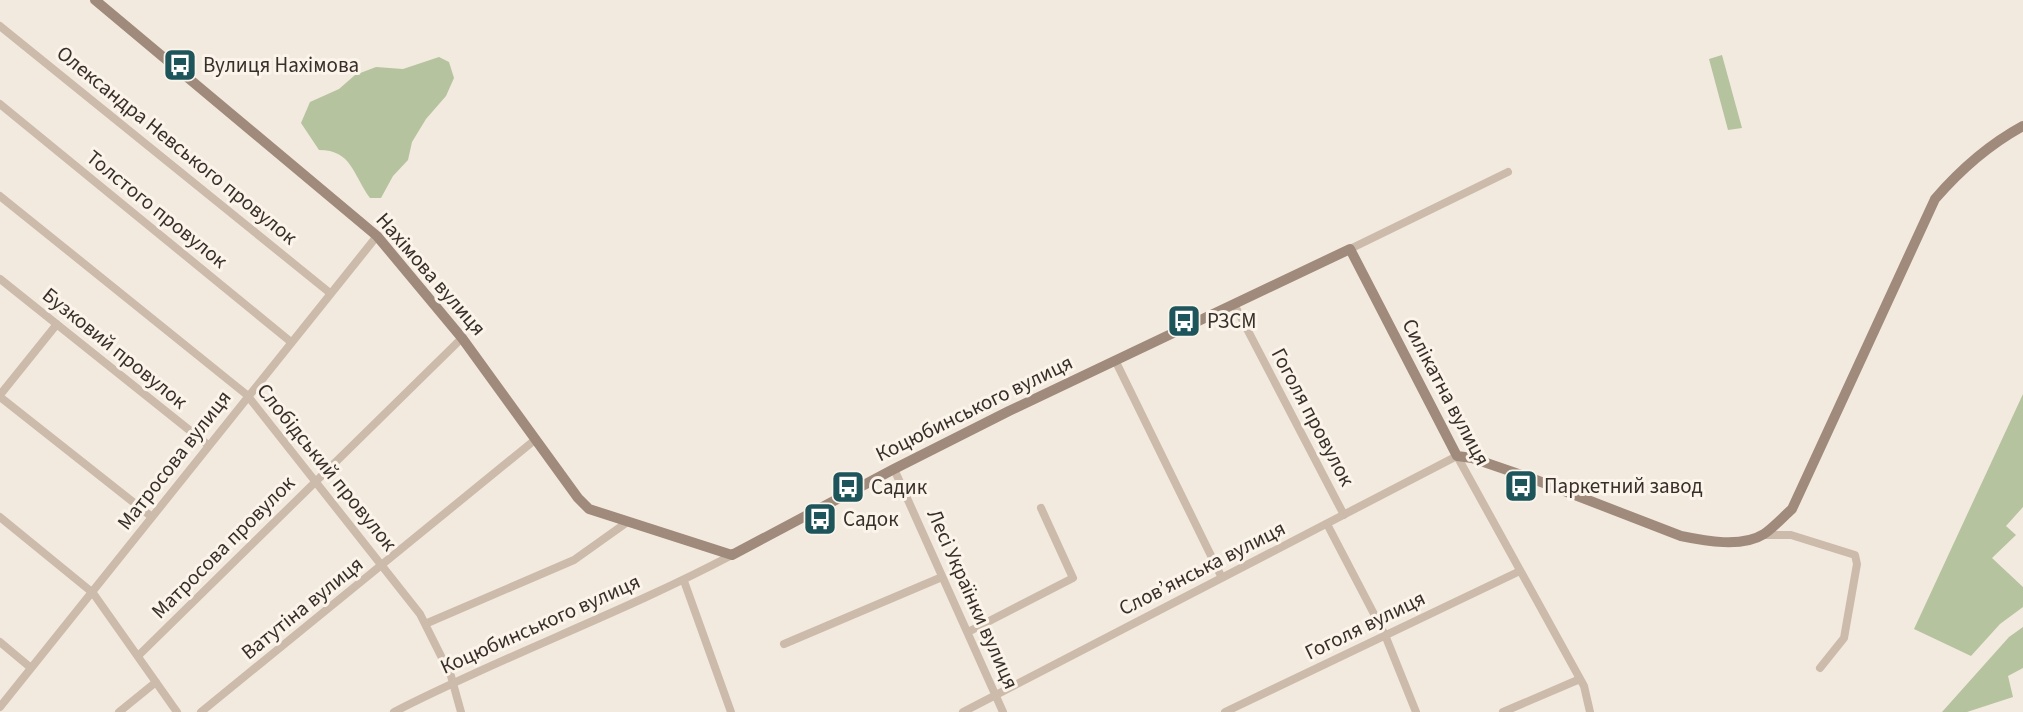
<svg xmlns="http://www.w3.org/2000/svg" width="2023" height="712" viewBox="0 0 2023 712" font-family="'Source Sans 3',sans-serif">
  <style>
    .green { fill: #b5c39e }
    .lines { fill: none; stroke-linecap: round; stroke-linejoin: round }
    .street { stroke: #cba; stroke-width: 8 }
    .secondary { stroke: #a08a7b; stroke-width: 10 }
    .labels { text-anchor: middle; stroke-width: 6; stroke-linejoin: round; paint-order: stroke }
    .poi-label { font-size: 21px; fill: #392f2a; stroke: #faf4eb; text-anchor: start }
    .street-label { font-size: 21px; fill: #392f2a; stroke: #faf4eb }
  </style>
  <rect width="100%" height="100%" fill="#f3eadf"/>
  <path class="green" d="M1722,55L1742,128L1728,130L1709,59Z
    M439,57L449,62L454,78L446,96L426,119L412,142L408,160L393,176L381,198H370C353,175 352,150 319,150L301,123L310,102L339,89L355,75L376,67L403,69Z
    M2023,394V507L2006,526L2016,535L1992,558L2023,587V607L2000,624L1971,656L1914,629Z
    M2023,627V668L2008,676L2013,697L1967,712H1942L2009,637Z"/>
  <g class="lines">
    <path class="street" d="M0,26L330,293
      M0,104L291,342
      M0,196L247,395L420,614L451,676L461,712
      M1350,249L1508,172
      M0,279L208,445
      M1234,304L1344,515
      M1115,360L1222,578
      M0,395L57,324
      M0,397L152,517
      M894,469L1003,712
      M0,517L93,593L177,712
      M1327,524L1385,635L1416,712
      M1763,535H1791L1855,555L1857,564L1844,638L1820,668
      M684,581L731,712
      M425,624L574,560L626,523
      M968,632L1073,578L1041,508
      M0,642L31,668
      M784,644L942,577
      M138,656L462,338
      M0,707L377,236
      M119,712L156,682
      M201,712L536,439
      M394,712C505,655 622,613 732,555
      M963,712L1457,456L1584,686L1590,712
      M1225,712L1520,571
      M1503,712L1580,679"/>
    <path class="secondary" d="M95,0L377,236L462,338L578,498L589,509L732,555L894,469L1009,411L1350,249L1457,456L1472,458L1536,480L1681,536C1705,541 1742,548 1764,534C1774,527 1783,517 1792,509L1935,199C1961,169 1988,145 2023,126"/>
  </g>
  <defs>
    <g id="bus-square" transform="scale(1.725)"><rect x="-9" y="-9" width="18" height="18" rx="4" fill="#1e555b" stroke="#faf4eb"/><path d="M-5-6H5V4H4V6H2V4H-2V6H-4V4H-5ZM-3.5-4V0h7V-4ZM-3.5 1.2v1.5H-2V1.2ZM2 1.2v1.5H3.5V1.2Z" fill="#fff"/></g>
  </defs>
  <g fill-rule="evenodd">
    <use href="#bus-square" x="180" y="65"/>
    <use href="#bus-square" x="1184" y="321"/>
    <use href="#bus-square" x="1521" y="486"/>
    <use href="#bus-square" x="848" y="487"/>
    <use href="#bus-square" x="820" y="519"/>
  </g>
  <g class="labels">
    <g class="poi-label">
      <text x="203" y="72">Вулиця Нахімова</text>
      <text x="1207" y="328">РЗСМ</text>
      <text x="1544" y="493">Паркетний завод</text>
      <text x="871" y="494">Садик</text>
      <text x="843" y="526">Садок</text>
    </g>
    <g class="street-label">
      <text transform="translate(177 145) rotate(39)" y="7">Олександра Невського провулок</text>
      <text transform="translate(157 209) rotate(39)" y="7">Толстого провулок</text>
      <text transform="translate(431 274) rotate(49)" y="7">Нахімова вулиця</text>
      <text transform="translate(115 348) rotate(39)" y="7">Бузковий провулок</text>
      <text transform="translate(1446 392) rotate(62)" y="7">Силікатна вулиця</text>
      <text transform="translate(974 408) rotate(-26)" y="7">Коцюбинського вулиця</text>
      <text transform="translate(1313 417) rotate(62)" y="7">Гоголя провулок</text>
      <text transform="translate(174 460) rotate(-52)" y="7">Матросова вулиця</text>
      <text transform="translate(327 467) rotate(51)" y="7">Слобідський провулок</text>
      <text transform="translate(223 547) rotate(-45)" y="7">Матросова провулок</text>
      <text transform="translate(1202 568) rotate(-27)" y="7">Слов’янська вулиця</text>
      <text transform="translate(973 599) rotate(66)" y="7">Лесі Українки вулиця</text>
      <text transform="translate(302 608) rotate(-39)" y="7">Ватутіна вулиця</text>
      <text transform="translate(540 624) rotate(-24)" y="7">Коцюбинського вулиця</text>
      <text transform="translate(1365 625) rotate(-26)" y="7">Гоголя вулиця</text>
    </g>
  </g>
</svg>
